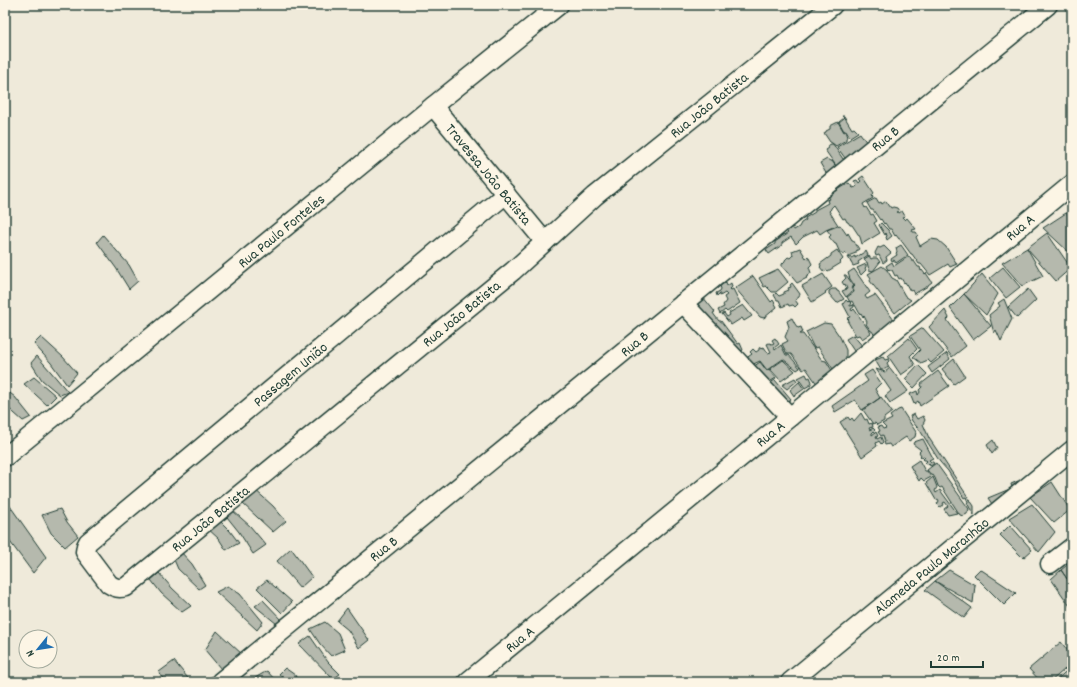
<svg xmlns="http://www.w3.org/2000/svg" width="1077" height="687" viewBox="0 0 1077 687" font-family="Dekko,sans-serif">
  <style>
    .building { fill: #b5b9ad; stroke: #1f3d34 }
    .lines { fill: none; stroke-linecap: round; stroke-linejoin: round }
    .minor-casing { stroke: #1f3d34; stroke-width: 21 }
    .minor { stroke: #fcf5e5; stroke-width: 18 }
    .labels { text-anchor: middle; stroke-width: 3; stroke-linejoin: round; paint-order: stroke }
    .street-label { font-size: 15px; fill: #1f3d34; stroke: #fcf5e5 }
  </style>
  <rect width="100%" height="100%" fill="#efeada"/>
  <filter id="ink" filterUnits="userSpaceOnUse"><feTurbulence type="fractalNoise" baseFrequency=".025" numOctaves="2"/><feDisplacementMap in="SourceGraphic" scale="8" xChannelSelector="R" yChannelSelector="G"/><feConvolveMatrix kernelMatrix="1 2 1 2 8 2 1 2 1" color-interpolation-filters="sRGB"/></filter>
  <g filter="url(#ink)">
    <path class="building" d="M842,116H844L852,129L854,128L858,132L850,137L846,130L844,131L839,122L844,118Z
      M838,122L844,132L846,131L848,137L846,138V140L836,146L832,143L830,142L824,133L826,132V131L830,129V126Z
      M860,133L867,143L853,156L845,158L837,147Z
      M831,144H833L843,159H849L839,170L825,150L828,148L827,146Z
      M827,159L830,161H832L837,168L827,175L820,163Z
      M863,176L874,193L872,195L873,198L863,204L865,208L866,207L871,215L873,214L877,221L874,223L880,233L862,244L860,237L852,225H850L848,222H847L845,218L843,219L834,205L831,208V209L829,211L838,225L826,230L820,234L817,230L803,237L796,244L791,237L782,243V245L769,254L766,250L775,244V242L788,233L786,231L793,227L794,230L799,227L801,223L806,220L805,218L815,212V210L828,203L827,200L830,199L828,196L849,183L853,188L856,187L857,186L854,181L857,180L859,183L861,181L859,179Z
      M876,198L879,203L881,202L882,204L886,201L891,208L893,207L897,208L899,211L897,212L899,213L902,211L905,216L902,217L905,220L907,218L916,229L912,230L913,232H916L918,235L916,237L920,246L931,239L938,240L946,247L957,264L950,267L948,264L930,275L921,264H919L912,254H911L900,239H899L896,235L895,236L891,229H889L885,223L884,224L881,219L880,220L873,210H871L867,203Z
      M1066,213L1072,219V255L1043,228Z
      M881,223L888,230L892,236L887,240L886,237L887,236L886,233L885,235L879,225Z
      M840,225L847,235L848,233L852,240H853L859,249L856,251V253L848,256L846,253L843,255L842,253H840L836,244H835L829,237L831,235L827,230Z
      M1047,233L1071,268L1056,281L1027,248Z
      M103,235L129,265L138,281L129,289L116,268L97,242Z
      M901,245L908,255L896,263L894,260L892,261L891,259L897,255L896,253L897,252L896,248Z
      M884,246L891,253L886,257L887,260L883,263L879,255L876,256L875,253L878,247L880,248Z
      M800,248L806,258L808,256L812,264L809,267L811,273L808,275L809,276L806,277L807,278L797,283L788,272L782,267V264L785,261V260L788,257L790,258L793,255L792,251Z
      M1027,248L1043,276L1022,286L1002,263Z
      M837,250L843,259L840,262L841,263L828,271L827,270L824,272L820,267L821,266L820,264L831,256V254Z
      M866,251L868,255L858,262L859,264L853,266L848,257L851,258L855,256V258Z
      M869,256L871,259L873,258H877L880,262L873,271L869,270L867,262H866L864,259Z
      M909,256L912,261H914L918,267H920L921,271L922,270L925,274L926,273L932,282L928,285V286L914,294L912,290L910,291L905,282L904,283L901,278L899,279L897,275L895,276L892,270H890L889,269L888,270L886,266L892,262L894,266Z
      M866,264V267L865,268L866,270L861,275L857,268Z
      M882,266L887,270L892,278L896,280L905,296L911,300L895,313L870,281L871,278L868,274Z
      M1003,267L1020,287L1006,298L990,278Z
      M778,269L788,282L776,292H772L766,286L764,287L759,278Z
      M854,269L870,292L865,296L867,299L875,295L894,320L875,336L872,331H871L866,324L867,322L864,316L863,317L861,313L860,314L855,305H854L852,301L850,302L847,297L854,292L853,288L855,286L850,279L848,273Z
      M823,274L832,287L825,292L826,293L812,302L802,286Z
      M982,274L998,294L986,315L964,294Z
      M844,275H846L854,286L851,288L853,291L846,297L842,291L847,289L845,284L844,285L842,282L846,278Z
      M753,276L771,302L773,300L777,307L764,318L760,317L735,288Z
      M726,282L727,286L731,283L732,287L730,289L731,290L733,289L740,303L727,312L725,310L720,314L718,310L724,307L723,305L726,301L724,297L727,295L725,293L720,296V293L717,296L716,293L720,291L721,289L720,286Z
      M792,283L800,294L799,297L795,300L798,304L795,307L793,305L789,306L788,304L782,307L779,300H777L774,295L776,293L779,296L784,294V292L789,290L788,288L791,287L790,285Z
      M832,289H836L837,291H838L844,299L837,303L829,294V291Z
      M1028,289L1036,300L1017,318L1008,307Z
      M964,294L991,326L973,340L950,308Z
      M703,297L715,312L713,313L715,316L719,321H721L738,344L740,343L743,350L735,356L690,309Z
      M1004,299L1012,319L1001,341L996,330L994,333L989,315L1000,306L998,303Z
      M846,300L848,302L849,301L851,303L850,304V306L854,305V307L851,309L852,311L854,309L871,333L862,339L859,335L856,336L848,322L849,320L847,318L850,317L843,304Z
      M743,305L752,316L744,321L742,318L731,325L722,314L724,313L727,317L730,315L729,313Z
      M945,310L949,318L947,320L966,346L952,357L929,327Z
      M792,318L795,324L798,328L801,327L803,332L800,334H803L822,360L826,361L833,372L817,384L806,368L803,370L791,354H787L782,344L788,341L785,337L789,327L787,321Z
      M824,323L831,324L840,337L846,350V361L833,369L818,347L814,348L806,332Z
      M923,328L944,352L931,363L928,360L921,363L913,357L920,350L910,336Z
      M853,335L864,348L856,354L846,339Z
      M41,337L63,357L77,373L67,385L51,363L34,344Z
      M775,338L779,344L774,348L775,350L781,345L786,355H789L800,368L797,370L783,359L767,370L760,361L749,366L745,359L752,354L750,352L753,349L756,352L759,350V348L761,347L762,348L764,347L768,353L771,352L767,344L769,343L772,344L774,343L772,340Z
      M909,338L917,349L910,356L915,365L901,375L888,356Z
      M947,353L950,359L932,373L928,367Z
      M37,356L51,372L68,392L60,395L42,380L31,363Z
      M883,357L885,360L888,359L889,361L887,363L889,367L883,370H881L875,360Z
      M954,359L965,376L954,384L942,369Z
      M783,360L795,371L781,381L770,369Z
      M760,362L767,371L769,369L776,378L763,386L753,367Z
      M918,365L927,374L914,388L905,379Z
      M890,368L908,391L890,403L885,396L891,391L876,369L885,372Z
      M872,370L881,383L875,389L880,398L862,410L855,400L835,412L832,406L868,381L864,375Z
      M938,371L949,386L920,406L918,401L914,404L910,394L917,391L918,395L920,392L919,390L922,387L921,384Z
      M806,374L808,378L810,377L812,382L810,385L805,388L798,378Z
      M34,377L56,396L47,405L24,384Z
      M795,378L797,381L787,389L782,385Z
      M775,380L791,399L787,402L764,387Z
      M799,382L804,389L794,396L790,390Z
      M5,390H6L15,397L31,417L23,421L5,405Z
      M881,397L892,412L884,418V421L877,425L875,423L873,424L863,410Z
      M901,409L916,432L915,437L909,441L906,437L891,447L889,444L885,445L884,443L885,442L883,435L881,436L878,432L880,431L878,427L881,426L883,429L886,428L882,424L892,419L890,416L898,410Z
      M861,413L865,420L867,419L869,424L872,423L873,427L869,428L870,430L873,428L875,430L872,433V435L876,432L878,436L876,437L877,439L881,437L883,442L881,444L879,441L876,443L877,446L862,457L840,422L848,417L850,420L852,418L854,421Z
      M914,414L917,419L923,416L925,420L923,424L929,438L974,506V515L967,503L968,502L966,497L964,498L948,471L940,462L921,432L912,421L910,416Z
      M923,439L933,458L929,460L931,462H933L934,464L930,466L929,463L927,465L925,463L927,461L926,460H924L923,459L925,457L924,456L921,457L920,456L921,455L919,452L921,450L913,444L914,442Z
      M993,440L997,448L992,454L987,445Z
      M919,460L925,471H927L931,477L924,481L921,478L919,481L910,466Z
      M936,463L969,509L967,514L963,516L960,515L942,487L940,488L938,486L935,478L933,475L932,476L927,470Z
      M933,477L937,487L935,491L936,493L940,490L957,513L948,515L944,509L948,506L945,502L943,503L944,505L940,507L937,504L939,501L938,499L936,500L926,483Z
      M1018,481L1019,485L994,507L988,498L1012,488L1011,484Z
      M1052,482L1070,510L1054,523L1030,497Z
      M253,488L273,506L286,521L273,532L242,503Z
      M5,499L46,557L33,573L5,535Z
      M1032,504L1055,532L1039,552L1009,518Z
      M60,509L67,522L78,536L65,547L51,533L42,515Z
      M232,510L250,526L266,545L253,554L239,532L227,517Z
      M219,520L230,531L239,543L226,550L219,539L207,528Z
      M1010,525L1032,550L1023,558L1000,535Z
      M291,548L312,577L300,588L277,561Z
      M180,551L192,564L205,585L199,589L178,569L172,555Z
      M1072,561V586L1061,570Z
      M980,569L1016,593L1004,605L974,575Z
      M949,570L975,585L973,603L935,581Z
      M1061,570L1072,586V609L1051,579Z
      M159,573L172,588L191,606L182,612L161,593L151,580Z
      M267,580L292,602L282,613L257,588Z
      M935,581L972,608L964,618L925,590Z
      M228,586L240,594L263,622L257,630L216,592Z
      M263,600L283,621L277,624L255,606Z
      M347,608L369,640L359,648L348,630L337,621Z
      M325,622L338,633L345,650L331,656L320,644L310,629Z
      M217,631L243,655L221,669L205,650Z
      M310,636L328,662L340,674L333,679L299,644Z
      M1061,642L1072,656V663L1050,682H1041L1029,669Z
      M174,661L183,672L191,682H165L159,672Z
      M1072,666V682H1054Z
      M285,668L295,675L298,682H286L279,674Z
      M267,671L277,682H257L255,678Z"/>
    <g class="lines">
      <g class="minor-casing">
        <g id="minor">
          <path id="s1" d="M433,106L545,242"/>
          <path id="s2" d="M506,194L88,542L86,546L85,552L109,584C115,588 119,589 126,587L513,271L595,196L833,5"/>
          <path d="M683,303L790,417"/>
          <path id="s3" d="M5,457L433,106L559,5"/>
          <path d="M1050,564L1072,547"/>
          <path id="s4" d="M220,682L1048,5"/>
          <path id="s5" d="M467,682L790,417L1072,184"/>
          <path id="s6" d="M790,682L1072,450"/>
        </g>
      </g>
      <use href="#minor" class="minor"/>
    </g>
  </g>
  <g class="labels">
    <g class="street-label">
      <text dy="5" stroke="none"><textPath href="#s2" startOffset="1369">Rua João Batista</textPath></text>
      <text dy="5" stroke="none"><textPath href="#s4" startOffset="859">Rua B</textPath></text>
      <text dy="5" stroke="none"><textPath href="#s1" startOffset="88">Travessa João Batista</textPath></text>
      <text dy="5" stroke="none"><textPath href="#s5" startOffset="716">Rua A</textPath></text>
      <text dy="5" stroke="none"><textPath href="#s3" startOffset="357">Rua Paulo Fonteles</textPath></text>
      <text dy="5" stroke="none"><textPath href="#s2" startOffset="1045">Rua João Batista</textPath></text>
      <text dy="5" stroke="none"><textPath href="#s4" startOffset="535">Rua B</textPath></text>
      <text transform="translate(290 374) rotate(-40)" y="5">Passagem União</text>
      <text dy="5" stroke="none"><textPath href="#s5" startOffset="392">Rua A</textPath></text>
      <text dy="5" stroke="none"><textPath href="#s2" startOffset="721">Rua João Batista</textPath></text>
      <text dy="5" stroke="none"><textPath href="#s4" startOffset="211">Rua B</textPath></text>
      <text dy="5" stroke="none"><textPath href="#s6" startOffset="183">Alameda Paulo Maranhão</textPath></text>
      <text dy="5" stroke="none"><textPath href="#s5" startOffset="68">Rua A</textPath></text>
    </g>
  </g>
  <rect width="1077" height="687" fill="none" stroke="#fcf5e5" stroke-width="20"/>
  <rect x="10" y="10" width="1057" height="667" fill="none" stroke="#1f3d34" stroke-width="1.5" filter="url(#ink)"/>
  <g transform="translate(38 649) rotate(240)"><circle r="19" fill="#fcf5e5" stroke="#a4ab9e"/>
  <path d="M0-3L7 15L0 10L-7 15Z" fill="#1f6fb2"/>
  <text y="-6" font-size="11" font-weight="bold" text-anchor="middle" fill="#1f3d34">N</text>
  </g>
  <path d="M931 661v6h52v-6" fill="none" stroke="#1f3d34" stroke-width="2"/>
  <text x="937" y="661" font-size="12" fill="#1f3d34" stroke="#fcf5e5" stroke-width="3" paint-order="stroke">20 m</text>
</svg>
